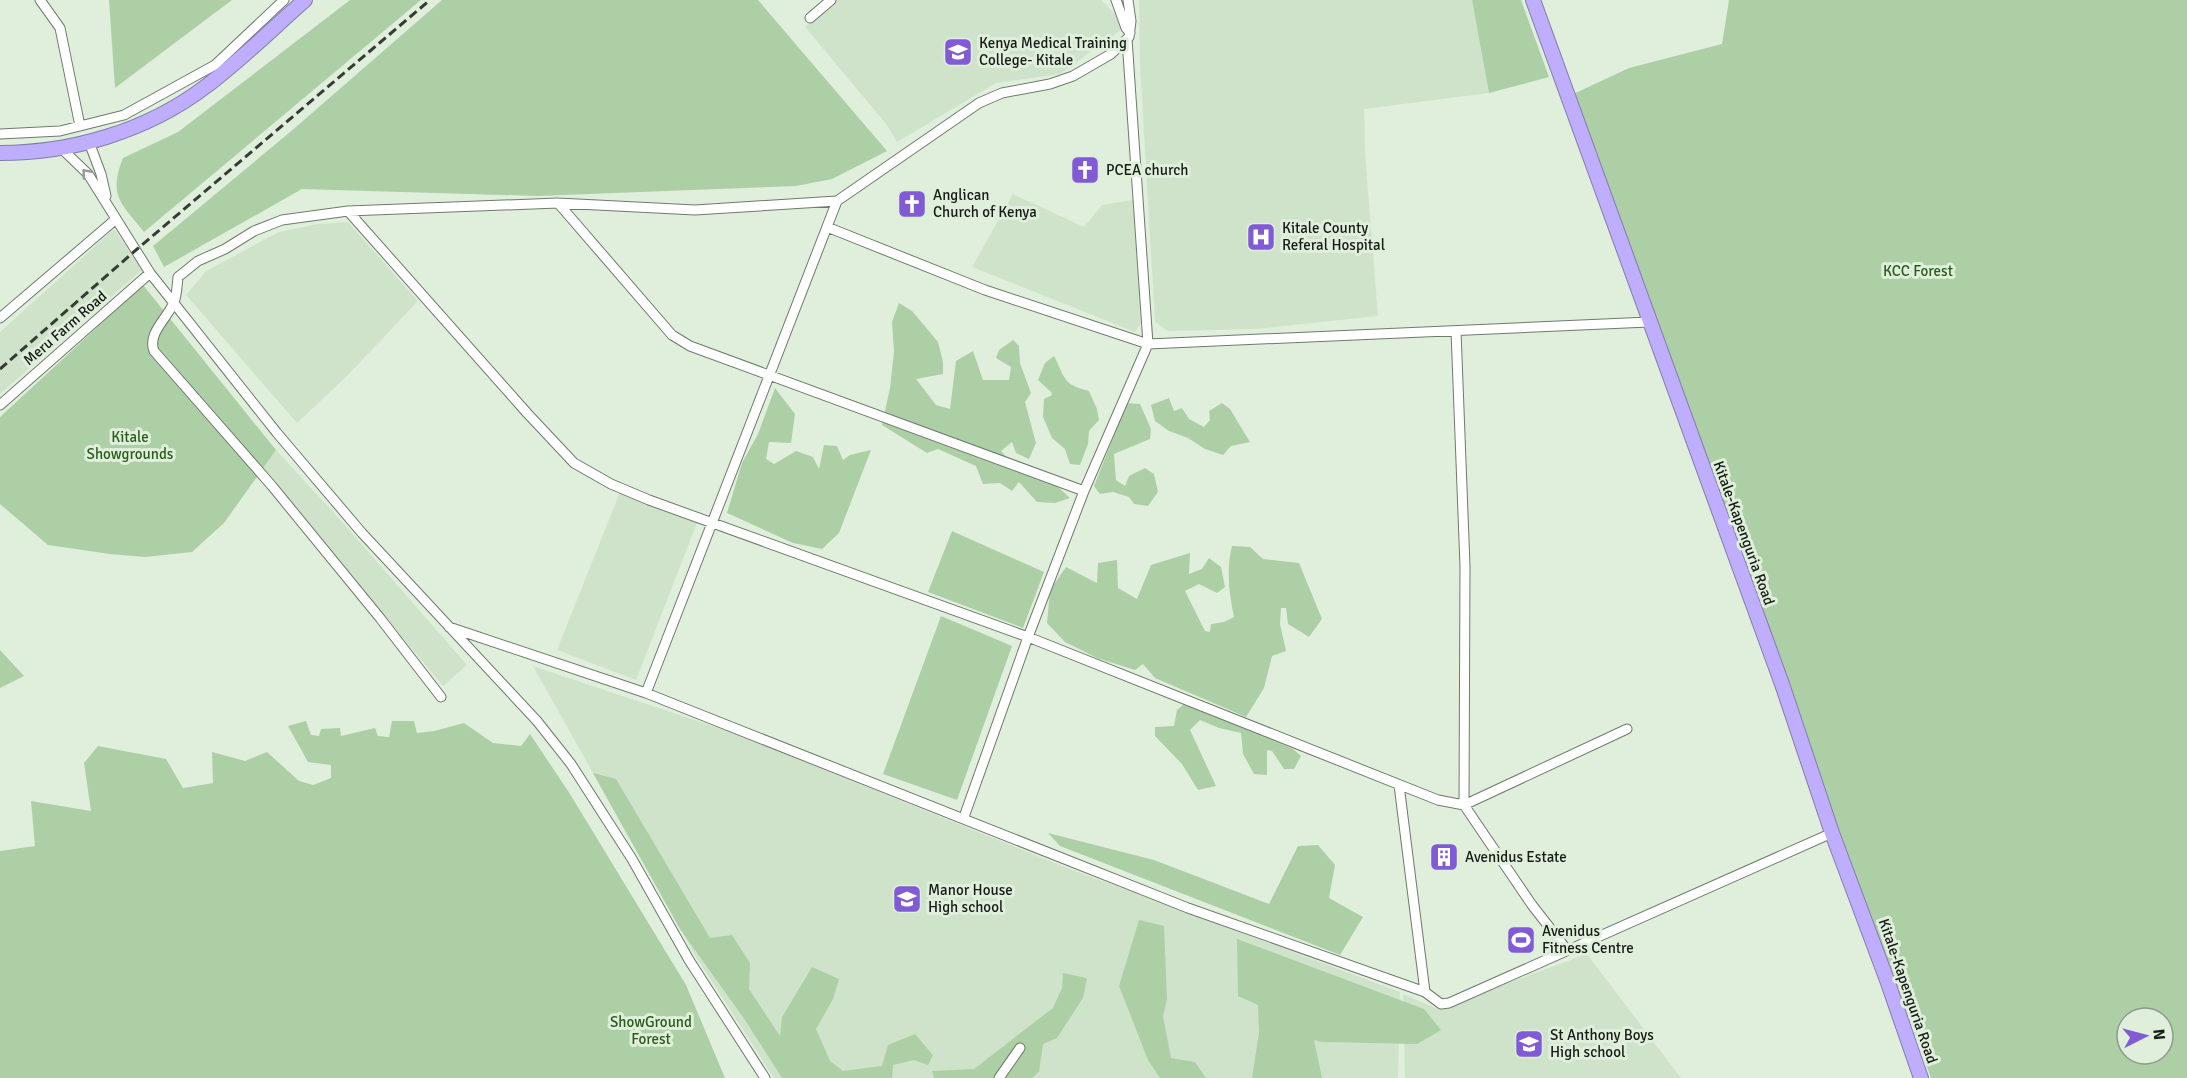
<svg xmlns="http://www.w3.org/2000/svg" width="2187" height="1078" viewBox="0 0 2187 1078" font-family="Signika,sans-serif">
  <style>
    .built { fill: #cfe3ca }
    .green { fill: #adcfa5; fill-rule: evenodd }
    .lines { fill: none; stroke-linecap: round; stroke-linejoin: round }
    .minor-casing { stroke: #6e7b6b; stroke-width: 11 }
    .highway-casing { stroke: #847bac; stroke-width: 16 }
    .minor { stroke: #fff; stroke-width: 9 }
    .highway { stroke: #bfaefd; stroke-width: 14 }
    .rail { stroke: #353c34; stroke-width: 3; stroke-dasharray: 9 4.5; stroke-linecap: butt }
    .oneway { stroke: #969896 }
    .labels { text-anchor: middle; stroke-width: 6; stroke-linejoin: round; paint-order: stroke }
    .poi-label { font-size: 15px; fill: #161b15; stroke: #e0efdc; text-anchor: start }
    .park-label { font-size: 15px; fill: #295c1a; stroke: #e0efdc }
    .street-label { font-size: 15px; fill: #161b15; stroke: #e0efdc }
  </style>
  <rect width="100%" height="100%" fill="#e0efdc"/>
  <path class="built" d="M837,0H1101L1115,14L1121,30L1060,74L996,83L897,142L887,125L805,27Z
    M1139,0H1472L1489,93L1364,109L1365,152L1378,316L1255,329L1168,331L1155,322L1140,65Z
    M1013,194L1084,227L1102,205L1133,200L1141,323L1135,332L972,267Z
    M348,222L418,301L347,376L297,423L186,295L206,271L279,232L318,224Z
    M114,229L142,270L0,394V332Z
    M276,450L345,525L467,665L443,686L262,469Z
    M620,492L697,523L636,680L557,650Z
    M533,666L733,733L1070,869L1400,992L1398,1078H774L696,957Z
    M1587,954L1681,1078H1405L1403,994L1437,1009Z"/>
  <path class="green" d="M109,0H232L115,88Z
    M350,0H421L144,232C121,203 108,196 123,158L178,132Z
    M442,0H758L887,151L832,179L796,186L538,196L302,189L164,267L153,246L289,133Z
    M1472,0H1521L1549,77L1489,93Z
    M1729,0H2187V1078H1931L1567,97L1629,68L1722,44ZM2127,1018H2163V1054H2127Z
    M143,285L276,450L224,523L192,552L145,557L110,554L48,545L0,504V417Z
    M899,303L912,311L938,342L943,362V374L916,379L936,405L950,409L956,361L973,351L983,380H1009L1011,367L996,358L999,350L1013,340L1019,346L1020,363L1031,393L1025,402L1036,443L1029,459L1016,453L1012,442L1001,451L1023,474L1057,486L1070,498L1055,503L1037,502L1019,482L1012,491L1000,483L983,484L976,466L938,449L927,453L882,425L890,388L894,351L892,322Z
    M1054,356C1066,379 1062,384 1089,391L1097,409L1099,420L1089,431L1088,444L1080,465L1070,464L1065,449L1052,438L1043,417L1044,399L1052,395L1051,392L1038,380L1045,363Z
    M775,388L795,414L791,443L769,442L766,459L774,464L796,451L813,457L819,469L824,445L837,446L843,460L850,455L871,450L839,533L822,549L793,543L727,513L742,463L758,434Z
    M1169,398L1174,411L1182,408L1189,419L1204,427L1210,420L1209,411L1222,403L1230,409L1250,442L1231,446L1223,455L1205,449L1188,438L1169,431L1155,421L1151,405Z
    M1127,403L1140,404L1151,429L1150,439L1114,454L1116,480L1125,486L1129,476L1145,468L1154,474L1158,492L1148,506L1134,504L1129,497L1113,492L1100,494L1094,486Z
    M952,531L1044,572L1023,628L928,592Z
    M1232,546L1250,547L1263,559L1299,563L1322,619L1309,637L1288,624L1286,608H1281L1280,624L1286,651L1272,656L1264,688L1246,717L1155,678L1143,664L1135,670L1097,658L1065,642L1047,623L1050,590L1066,567L1097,583L1098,563L1117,560L1118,588L1137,599L1151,565L1190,553L1189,574L1202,569L1209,558L1221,567L1225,587L1217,593L1199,584L1185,591L1205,631L1210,632L1211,624L1224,622L1234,617C1229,592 1226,571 1232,546Z
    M941,616L1012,646L957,800L883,774Z
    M0,650L24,676L0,688Z
    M1184,704L1293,749L1301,756L1294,769H1284L1272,751L1267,750V775L1254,774L1243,754L1241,733L1219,728L1200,720L1190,730L1216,786L1198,790L1182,764L1155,736V727L1174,726L1177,710Z
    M306,721L311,735L319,736L321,729L340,728L341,736L375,728L378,736L389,737L392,721H414L417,733L434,731L464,723L493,743L521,746L530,734L570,794L686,985L725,1078H0V851L35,846L31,801L91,811L84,763L98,746L166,759L183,788L213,783L212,752L245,761L267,752L299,781L313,785L331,778V765L308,762L288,726Z
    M593,773L616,779L710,938L732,935L750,963L749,989L780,1036L782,1017L812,967L839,979L833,999L816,1029L830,1061L843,1071L882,1066L888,1045L915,1034L933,1055L928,1065L914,1060L893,1065L892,1078H782L745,1020L680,929Z
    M1048,833L1154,860L1269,904L1298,846L1318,845L1335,865L1329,898L1363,917L1340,955L1060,846Z
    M1139,920L1164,926L1167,999L1163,1016L1171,1058L1195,1062L1206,1078H1160L1148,1060L1119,986Z
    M1237,939L1424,1009L1441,1030L1417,1044L1322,1042L1314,1040L1322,1078H1252L1259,1033L1258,1005L1238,996Z
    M1063,973L1087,978L1083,998L1057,1038L1043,1044L1039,1072L1032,1078H934L932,1071L974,1069L1053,1008L1062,988Z"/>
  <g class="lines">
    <g class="minor-casing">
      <path id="minor" d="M40,0L60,28L80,126
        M1116,0L1126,28L1130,33
        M810,18L831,0
        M0,134L60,131L124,115L215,65L284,0
        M89,142L101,174L106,196
        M62,149L88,174L150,273L277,433L362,533L537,721L571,764L632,859L689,960L765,1078
        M558,203L672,335L690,346L1084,491
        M348,211L527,413L574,463L611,484L649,500L1028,637L1084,491L1148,344L1649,322
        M827,227L985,290L1148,344L1127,39
        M0,318L116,219
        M1456,331L1465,566L1464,805L1532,905L1567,950
        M0,405L150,273
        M449,627L646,693L837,201
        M646,693L1188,908L1425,992L1441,1004L1449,1003L1832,833
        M441,697L380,618L272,486L154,351C147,333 168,318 174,302C177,295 177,286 178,277L198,261L225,249L254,231L282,220L348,211L558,203L695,210L837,201L979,103L1002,93L1050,84L1073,76L1111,54L1129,37L1131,21L1128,0
        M1399,785L1425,992
        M964,817L1028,637L1438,800L1464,805L1627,729
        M999,1078L1020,1048"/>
    </g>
    <g class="highway-casing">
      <path id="highway" d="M1533,0L1782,684L1832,833L1887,980L1921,1078
        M0,153C72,153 147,131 205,87C240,61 272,29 305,0"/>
    </g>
    <use href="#minor" class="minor"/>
    <use href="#highway" class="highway"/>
    <path class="rail" d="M0,369L136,250L430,0"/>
  </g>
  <defs><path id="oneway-chevron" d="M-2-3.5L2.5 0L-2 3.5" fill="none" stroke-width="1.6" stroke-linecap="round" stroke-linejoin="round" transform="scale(1.5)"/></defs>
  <use class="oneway" href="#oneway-chevron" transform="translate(86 173) rotate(-130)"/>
  <defs>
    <g id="university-square" transform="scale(1.5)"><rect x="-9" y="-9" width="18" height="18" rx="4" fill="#805bd5" stroke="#e0efdc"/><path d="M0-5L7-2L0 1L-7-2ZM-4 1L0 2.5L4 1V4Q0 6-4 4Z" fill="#fff"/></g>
    <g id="church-square" transform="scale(1.5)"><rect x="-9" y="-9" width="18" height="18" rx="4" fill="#805bd5" stroke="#e0efdc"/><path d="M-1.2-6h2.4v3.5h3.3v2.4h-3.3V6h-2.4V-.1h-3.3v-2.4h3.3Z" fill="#fff"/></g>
    <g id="hospital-square" transform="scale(1.5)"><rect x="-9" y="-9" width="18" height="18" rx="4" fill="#805bd5" stroke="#e0efdc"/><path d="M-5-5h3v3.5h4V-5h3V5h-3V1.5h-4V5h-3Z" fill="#fff"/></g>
    <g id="building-square" transform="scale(1.5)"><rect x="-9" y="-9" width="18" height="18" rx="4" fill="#805bd5" stroke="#e0efdc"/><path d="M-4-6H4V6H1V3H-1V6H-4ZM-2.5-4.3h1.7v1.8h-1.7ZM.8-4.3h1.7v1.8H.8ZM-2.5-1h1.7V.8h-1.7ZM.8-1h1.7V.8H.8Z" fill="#fff"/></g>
    <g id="school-square" transform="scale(1.5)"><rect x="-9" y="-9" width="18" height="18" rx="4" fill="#805bd5" stroke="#e0efdc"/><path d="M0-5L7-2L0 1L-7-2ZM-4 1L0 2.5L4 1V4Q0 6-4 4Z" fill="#fff"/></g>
    <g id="stadium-square" transform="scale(1.5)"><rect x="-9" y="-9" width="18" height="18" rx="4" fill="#805bd5" stroke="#e0efdc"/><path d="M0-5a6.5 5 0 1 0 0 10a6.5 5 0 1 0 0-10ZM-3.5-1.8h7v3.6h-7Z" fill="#fff"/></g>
  </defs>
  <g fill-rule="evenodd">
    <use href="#university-square" x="958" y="52"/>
    <use href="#church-square" x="1085" y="170"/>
    <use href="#church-square" x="912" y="204"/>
    <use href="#hospital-square" x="1261" y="237"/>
    <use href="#building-square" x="1444" y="857"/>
    <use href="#school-square" x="907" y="899"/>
    <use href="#stadium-square" x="1521" y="940"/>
    <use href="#school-square" x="1529" y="1044"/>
  </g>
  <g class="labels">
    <g class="poi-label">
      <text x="979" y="48">Kenya Medical Training<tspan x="979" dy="17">College- Kitale</tspan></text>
      <text x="1106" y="175">PCEA church</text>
      <text x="933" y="200">Anglican<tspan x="933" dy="17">Church of Kenya</tspan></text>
      <text x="1282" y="233">Kitale County<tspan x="1282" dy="17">Referal Hospital</tspan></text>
      <text x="1465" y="862">Avenidus Estate</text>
      <text x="928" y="895">Manor House<tspan x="928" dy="17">High school</tspan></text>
      <text x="1542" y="936">Avenidus<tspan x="1542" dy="17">Fitness Centre</tspan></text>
      <text x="1550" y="1040">St Anthony Boys<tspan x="1550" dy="17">High school</tspan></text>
    </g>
    <g class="park-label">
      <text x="1918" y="276">KCC Forest</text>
      <text x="130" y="442">Kitale<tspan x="130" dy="17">Showgrounds</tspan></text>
      <text x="651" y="1027">ShowGround<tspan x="651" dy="17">Forest</tspan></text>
    </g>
    <g class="street-label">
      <text transform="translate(65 328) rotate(-41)" y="5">Meru Farm Road</text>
      <text transform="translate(1744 533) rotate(70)" y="5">Kitale-Kapenguria Road</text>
      <text transform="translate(1908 991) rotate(71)" y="5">Kitale-Kapenguria Road</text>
    </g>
  </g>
  <g transform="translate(2145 1036) rotate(84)"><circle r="28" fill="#e0efdc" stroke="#8f9a8c" stroke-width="1.5"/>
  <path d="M0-4.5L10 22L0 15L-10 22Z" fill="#805bd5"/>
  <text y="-9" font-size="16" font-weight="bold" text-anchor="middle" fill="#161b15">N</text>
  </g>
</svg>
